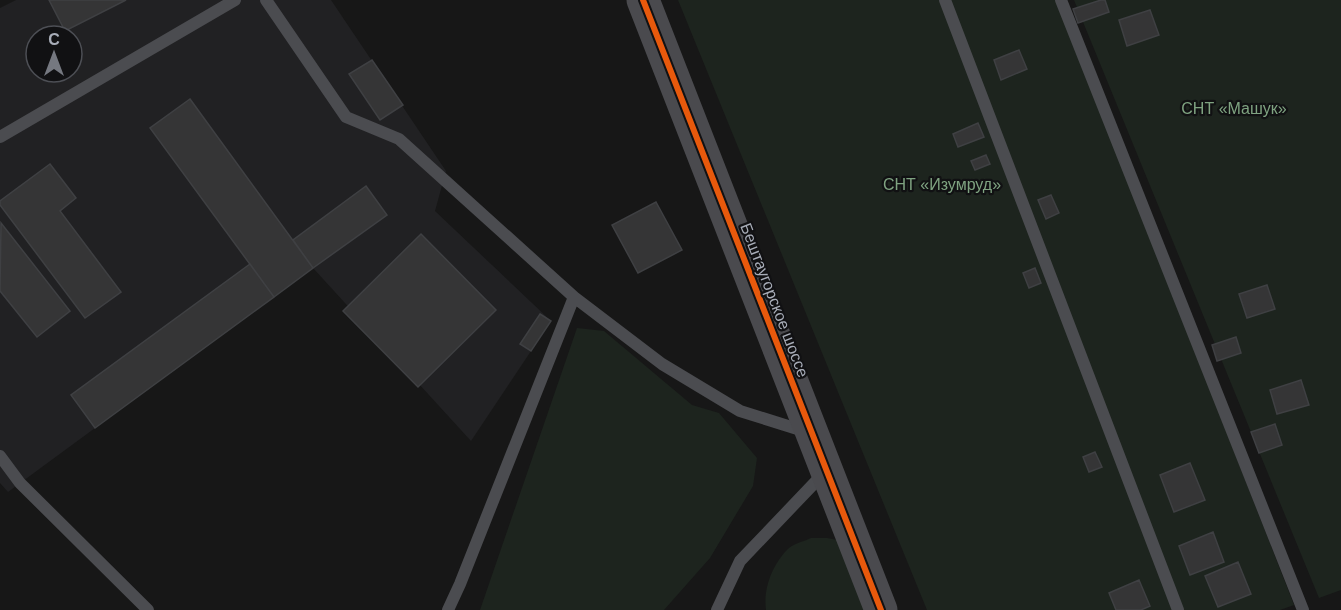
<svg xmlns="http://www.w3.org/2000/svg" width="1341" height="610" viewBox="0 0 1341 610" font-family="Arial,sans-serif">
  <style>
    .built { fill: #212123; fill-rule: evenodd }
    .green { fill: #1d241e }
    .building { fill: #353536; stroke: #3f4043; stroke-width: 1.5 }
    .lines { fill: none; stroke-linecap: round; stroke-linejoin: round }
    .lane { stroke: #4b4c50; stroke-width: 12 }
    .secondary { stroke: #4a4a4e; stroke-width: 33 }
    .cycleway-casing { stroke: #111113; stroke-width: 10 }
    .cycleway { stroke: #e8590c; stroke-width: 6 }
    .labels { text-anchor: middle; stroke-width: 4.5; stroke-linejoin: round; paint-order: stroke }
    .park-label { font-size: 16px; fill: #7fa381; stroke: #111113 }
    .street-label { font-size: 16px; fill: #a8adb8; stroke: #111113 }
  </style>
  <rect width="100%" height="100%" fill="#171717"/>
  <path class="built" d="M16,0H331L446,171L435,211L551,321L471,441L313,268L8,492L0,483V8ZM36,36H72V72H36Z"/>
  <path class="green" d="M678,0H1058L1294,605L1280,610H927Z
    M1074,0H1341V590L1319,598Z
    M577,328L604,331L692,405L719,413L757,458L753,486L710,558L664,610H480Z
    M811,538H827L842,541L875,610H766C763,588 773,563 789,548C795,543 805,541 811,538Z"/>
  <path class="building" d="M49,0H126L65,31Z
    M1101,0H1105L1109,12L1078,23L1073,9Z
    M1150,10L1159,35L1127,46L1119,20Z
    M1019,50L1027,69L1001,80L994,60Z
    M372,60L403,105L380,120L349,74Z
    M190,99L313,268L274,297L150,128Z
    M978,123L984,137L958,147L953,134Z
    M986,155L990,164L975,170L971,161Z
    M50,164L76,198L60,211L121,292L85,318L0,205V201Z
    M366,186L387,215L313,268L293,240Z
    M1051,195L1059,213L1046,219L1038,200Z
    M656,202L682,250L638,273L612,225Z
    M1,223L70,311L37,337L0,291Z
    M421,234L496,310L418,387L343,311Z
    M250,264L274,297L95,428L71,395Z
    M1035,268L1041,283L1029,288L1023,273Z
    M1267,285L1275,309L1247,318L1239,294Z
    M540,314L551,321L531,351L520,344Z
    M1236,337L1241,353L1217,361L1212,345Z
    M1301,380L1309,405L1277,414L1270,390Z
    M1275,424L1282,445L1259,453L1251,432Z
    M1095,452L1102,467L1089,472L1083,457Z
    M1190,463L1205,500L1174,512L1160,475Z
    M1213,532L1224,562L1190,575L1179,546Z
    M1238,562L1251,594L1218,607L1205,576Z
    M1139,580L1150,606L1141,610H1116L1109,593Z"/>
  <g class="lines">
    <path class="lane" d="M266,0L346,117L399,139L574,297L662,364L740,411L807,432
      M945,0L1178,610
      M1061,0L1303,610
      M0,137L235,0
      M0,456L20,483L148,610
      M448,610L460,584L574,297
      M717,610L740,561L824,473"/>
    <path class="secondary" d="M643,0L881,610"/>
    <g class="cycleway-casing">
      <path id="cycleway" d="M643,0L881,610"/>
    </g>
    <use href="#cycleway" class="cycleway"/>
  </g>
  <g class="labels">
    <g class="park-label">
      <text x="1234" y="114">СНТ «Машук»</text>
      <text x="942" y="190">СНТ «Изумруд»</text>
    </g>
    <g class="street-label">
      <text transform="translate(775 300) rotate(69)" y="6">Бештаугорское шоссе</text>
    </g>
  </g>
  <g transform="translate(54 54)"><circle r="28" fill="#111113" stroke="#4d4f55" stroke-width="1.5"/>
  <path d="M0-4.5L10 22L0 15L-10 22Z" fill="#757880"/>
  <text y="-9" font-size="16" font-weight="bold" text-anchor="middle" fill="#a8adb8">С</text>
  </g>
</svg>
